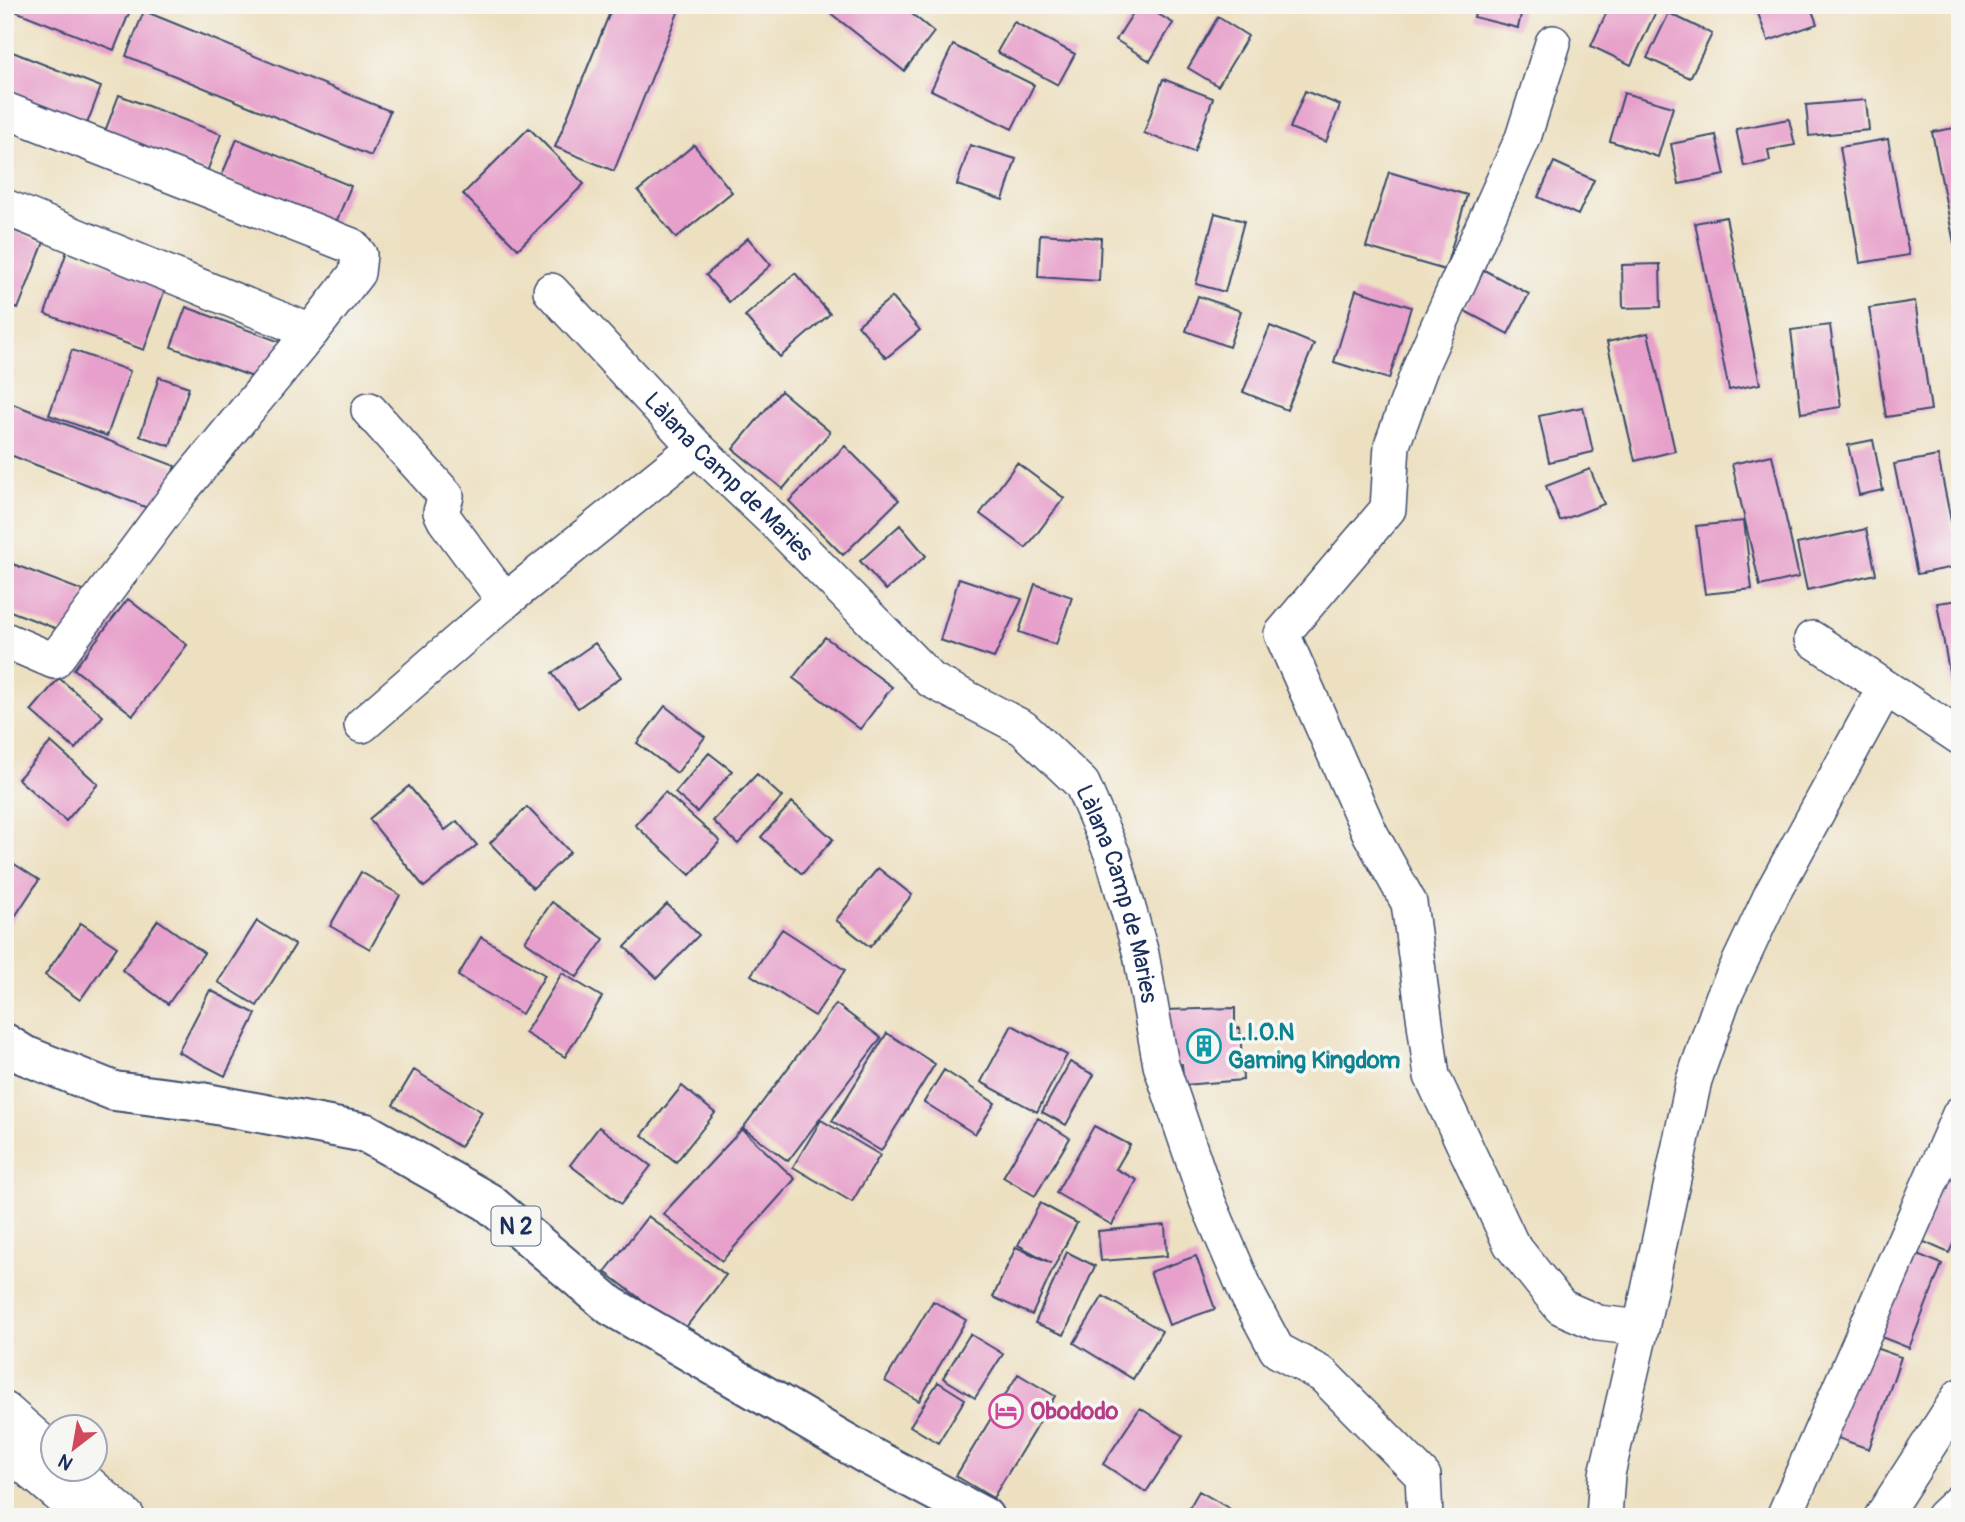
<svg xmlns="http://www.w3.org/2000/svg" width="1965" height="1522" viewBox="0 0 1965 1522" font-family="Pangolin,sans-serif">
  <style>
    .building { fill: #e7a0cb }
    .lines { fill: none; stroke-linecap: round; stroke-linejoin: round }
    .minor-casing { stroke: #3a4a6d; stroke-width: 38 }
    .major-casing { stroke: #3a4a6d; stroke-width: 42 }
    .minor { stroke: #fff; stroke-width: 35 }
    .major { stroke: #fff; stroke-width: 38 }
    .labels { text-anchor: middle; stroke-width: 7; stroke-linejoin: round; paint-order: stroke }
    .shield { fill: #f6f6f2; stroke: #5d6b8a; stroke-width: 2 }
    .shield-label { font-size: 23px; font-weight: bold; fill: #1b2f5e }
    .street-label { font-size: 24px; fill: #1b2f5e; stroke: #f6f6f2 }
    .culture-label { font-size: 24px; font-weight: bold; fill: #0d838f; stroke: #f6f6f2; text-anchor: start }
    .hotel-label { font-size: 24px; font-weight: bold; fill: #b23c85; stroke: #f6f6f2; text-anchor: start }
  </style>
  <rect width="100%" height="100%" fill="#f6f6f2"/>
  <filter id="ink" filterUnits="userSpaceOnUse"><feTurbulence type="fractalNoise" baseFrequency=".0143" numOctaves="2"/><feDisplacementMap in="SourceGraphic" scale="14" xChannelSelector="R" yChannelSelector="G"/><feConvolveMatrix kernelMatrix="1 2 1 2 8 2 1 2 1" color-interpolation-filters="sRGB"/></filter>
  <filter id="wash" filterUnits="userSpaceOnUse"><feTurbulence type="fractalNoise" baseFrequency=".00686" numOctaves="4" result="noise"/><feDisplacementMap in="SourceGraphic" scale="28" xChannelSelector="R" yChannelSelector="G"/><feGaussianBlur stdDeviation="1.57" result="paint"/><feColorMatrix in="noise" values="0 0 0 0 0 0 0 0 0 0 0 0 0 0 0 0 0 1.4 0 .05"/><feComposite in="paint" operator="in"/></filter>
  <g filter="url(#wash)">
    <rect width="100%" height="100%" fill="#ede0c1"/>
    <g id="blocks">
      <path class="building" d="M12,5H116L130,11L114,50L10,9Z
        M613,5H681L614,171L555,147Z
        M834,5H901L934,32L904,71L829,12Z
        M1138,5H1143L1173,23L1150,61L1116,40Z
        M1477,5H1523L1518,28L1474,17Z
        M1610,5H1653L1658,7L1631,65L1591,46Z
        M1755,5H1810L1817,24L1768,41Z
        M144,11L390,111L371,156L126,56Z
        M1669,13L1712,34L1690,78L1647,58Z
        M1218,17L1248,36L1218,86L1188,68Z
        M1014,22L1075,54L1058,85L997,52Z
        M953,45L1034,85L1012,129L931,90Z
        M5,49L101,87L85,129L5,98Z
        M1163,79L1213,98L1194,152L1144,133Z
        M1305,91L1340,105L1326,142L1290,128Z
        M1624,93L1673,107L1658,157L1610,141Z
        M119,95L221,134L207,172L104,134Z
        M1866,100L1869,130L1809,136L1806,105Z
        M1789,119L1795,145L1768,150L1770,161L1744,166L1736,129Z
        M1960,127V242L1954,243L1932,132Z
        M529,128L584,184L518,249L463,194Z
        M1716,135L1725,175L1679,184L1671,144Z
        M237,139L351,186L335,225L221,177Z
        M1888,139L1909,255L1860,263L1840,147Z
        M694,145L732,192L676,238L638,191Z
        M970,145L1016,159L1003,200L957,185Z
        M1554,162L1594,180L1578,215L1538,197Z
        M1389,172L1467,195L1445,270L1366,247Z
        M1215,213L1244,221L1225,292L1196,284Z
        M1726,217L1760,384L1729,390L1695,223Z
        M5,227L44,242L18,309L5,304Z
        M1040,234L1101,238L1099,281L1038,277Z
        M748,238L771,265L729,302L706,275Z
        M67,251L166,286L144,350L45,314Z
        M1660,264L1661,307L1623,308L1622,265Z
        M1484,270L1529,294L1508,334L1463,310Z
        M795,273L830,314L780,357L745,316Z
        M1356,290L1411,307L1389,379L1334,362Z
        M1198,296L1241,311L1229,347L1186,331Z
        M892,297L920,330L886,358L858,325Z
        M1915,301L1931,410L1886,417L1869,308Z
        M186,307L283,343L269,383L171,347Z
        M1830,325L1841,407L1801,413L1791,330Z
        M1270,326L1314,344L1287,410L1243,392Z
        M1648,333L1675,451L1635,461L1607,342Z
        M72,350L130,371L107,436L49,415Z
        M159,377L189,387L170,446L140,436Z
        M781,391L830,432L783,489L733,449Z
        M5,401L175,466L158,512L5,453Z
        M1583,407L1593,452L1549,462L1539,416Z
        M1873,440L1883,490L1859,495L1848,445Z
        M845,446L899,500L843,555L789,501Z
        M1772,455L1799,577L1760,586L1732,464Z
        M1938,456L1960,566L1917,574L1894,464Z
        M1017,463L1064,498L1026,548L980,514Z
        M1590,469L1604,504L1560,521L1546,486Z
        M1744,521L1752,589L1705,594L1696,526Z
        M900,525L926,556L886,590L860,561Z
        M1866,529L1876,574L1807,590L1797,544Z
        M5,561L86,592L70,634L5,609Z
        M959,578L1022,599L994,658L940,640Z
        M1035,584L1072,597L1056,645L1019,632Z
        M128,599L187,645L133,715L74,669Z
        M1960,600V716L1957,717L1937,603Z
        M825,637L892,687L860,729L793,678Z
        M595,643L621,677L578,708L552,673Z
        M59,678L103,716L75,749L31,711Z
        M665,706L705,737L677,773L637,743Z
        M51,742L98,784L66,821L18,779Z
        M709,753L732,771L697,812L675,793Z
        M757,774L782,797L738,844L713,821Z
        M409,786L445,830L457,821L477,845L424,887L369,819Z
        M665,792L720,841L690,875L635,825Z
        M792,802L833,839L802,874L761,837Z
        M527,807L570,852L533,888L490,843Z
        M5,858L39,880L8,927L5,926Z
        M878,868L912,895L870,947L836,920Z
        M361,872L400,895L370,949L330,926Z
        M552,902L604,939L577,977L525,941Z
        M667,904L699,935L657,978L625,947Z
        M158,920L204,953L168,1004L122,970Z
        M257,921L295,945L257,1006L218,982Z
        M81,923L117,947L80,1000L45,975Z
        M782,929L845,970L815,1016L751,975Z
        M481,937L545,975L522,1014L458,976Z
        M562,973L602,997L565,1057L525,1033Z
        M210,990L256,1014L225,1076L178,1052Z
        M836,1004L881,1038L788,1161L743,1128Z
        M1235,1008V1028H1240L1243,1080L1184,1085L1182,1064L1168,1065L1165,1010Z
        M1012,1025L1067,1055L1037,1112L981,1082Z
        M887,1033L935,1064L881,1151L832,1121Z
        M1070,1062L1094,1075L1066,1125L1042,1112Z
        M414,1070L482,1112L460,1147L393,1105Z
        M944,1070L995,1103L975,1134L924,1102Z
        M682,1086L715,1113L676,1162L642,1135Z
        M1038,1118L1070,1138L1035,1196L1003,1177Z
        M821,1120L880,1155L852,1202L793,1167Z
        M1094,1126L1130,1145L1116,1169L1137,1180L1112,1225L1056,1193Z
        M599,1127L651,1166L621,1204L570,1165Z
        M742,1129L795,1179L722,1261L663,1214Z
        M1951,1156L1960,1160V1229L1949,1253L1915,1238Z
        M1040,1203L1077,1223L1055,1265L1032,1315L993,1297L1016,1247L1051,1263L1018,1245Z
        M648,1216L726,1275L683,1331L605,1272Z
        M1165,1225L1167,1256L1101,1261L1098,1231Z
        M1905,1249L1942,1264L1909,1348L1871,1333Z
        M1067,1252L1095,1266L1064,1335L1035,1323Z
        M1196,1256L1215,1309L1169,1325L1150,1272Z
        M1103,1296L1162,1331L1133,1379L1074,1343Z
        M933,1301L966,1320L919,1401L885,1381Z
        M970,1334L1003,1354L975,1398L943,1378Z
        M1864,1344L1901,1357L1869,1449L1832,1436Z
        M1018,1374L1055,1396L993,1498L956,1476Z
        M938,1382L965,1399L938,1443L910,1426Z
        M1140,1408L1183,1436L1146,1492L1103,1464Z
        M1199,1491L1244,1517H1184Z"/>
    </g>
  </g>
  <g filter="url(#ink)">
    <use href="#blocks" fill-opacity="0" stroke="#3a4a6d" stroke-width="2"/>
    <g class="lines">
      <g class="minor-casing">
        <g id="minor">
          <path d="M1553,43L1523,138L1422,363L1392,445L1388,509L1282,634L1370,833L1409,903L1432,1076L1511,1244L1561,1307L1598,1323L1641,1328L1607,1474L1604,1517"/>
          <path d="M5,110L352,246L359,255L357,273L311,332L182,489L54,661L5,640"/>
          <path d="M5,207L311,332"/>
          <path id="s1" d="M551,291L696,447L773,520L931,680L1023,728L1082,784L1113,856L1141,954L1161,1065L1207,1200L1249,1298L1277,1350L1323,1375L1423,1476L1425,1517"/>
          <path d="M369,410L446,496L441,512L445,520L505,601"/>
          <path d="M1812,639L1960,737"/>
          <path d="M362,725L505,601L696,447"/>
          <path d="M1641,1328L1694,1080L1723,998L1772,894L1885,688"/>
          <path d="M5,1410L52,1451"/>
          <path d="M5,1449L85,1517"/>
          <path d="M73,1470L127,1517"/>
          <path d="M1784,1517L1960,1114"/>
          <path d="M1882,1517L1960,1396"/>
          <path d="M1943,1517L1960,1501"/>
        </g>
      </g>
      <g class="major-casing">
        <path id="major" d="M5,1043L24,1055L114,1091L201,1102L366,1133L488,1202L611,1306L869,1456L984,1517"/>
      </g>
      <use href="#minor" class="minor"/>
      <use href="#major" class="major"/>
    </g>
  </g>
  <defs>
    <g id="building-ring" transform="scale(1.75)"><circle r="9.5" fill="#f6f6f2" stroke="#0f9aa8" stroke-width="1.5"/><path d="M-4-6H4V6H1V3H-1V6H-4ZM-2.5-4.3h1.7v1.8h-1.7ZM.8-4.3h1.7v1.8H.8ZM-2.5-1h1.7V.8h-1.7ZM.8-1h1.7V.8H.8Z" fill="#0f9aa8"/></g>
    <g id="hotel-ring" transform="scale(1.75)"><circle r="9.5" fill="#f6f6f2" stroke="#d1479c" stroke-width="1.5"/><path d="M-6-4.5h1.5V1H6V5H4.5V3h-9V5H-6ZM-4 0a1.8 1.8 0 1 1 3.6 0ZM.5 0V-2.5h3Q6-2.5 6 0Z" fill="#d1479c"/></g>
  </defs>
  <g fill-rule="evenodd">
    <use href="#building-ring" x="1204" y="1046"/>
    <use href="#hotel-ring" x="1006" y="1411"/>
  </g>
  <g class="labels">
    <rect class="shield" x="491.5" y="1206.5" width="49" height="39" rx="5"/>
    <g class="shield-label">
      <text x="516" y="1234">N 2</text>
    </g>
    <g class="street-label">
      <text dy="8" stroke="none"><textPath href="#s1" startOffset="257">Làlana Camp de Maries</textPath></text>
      <text dy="8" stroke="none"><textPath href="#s1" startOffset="845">Làlana Camp de Maries</textPath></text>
    </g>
    <g class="culture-label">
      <text x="1228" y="1040">L.I.O.N<tspan x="1228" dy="28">Gaming Kingdom</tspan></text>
    </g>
    <g class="hotel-label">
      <text x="1030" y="1419">Obododo</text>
    </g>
  </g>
  <rect width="1965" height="1522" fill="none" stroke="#f6f6f2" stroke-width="28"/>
  <g transform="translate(74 1448) rotate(211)"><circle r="33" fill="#f6f6f2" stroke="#9ea6b7" stroke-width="2"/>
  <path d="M0-5L12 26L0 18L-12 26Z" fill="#d1495b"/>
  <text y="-10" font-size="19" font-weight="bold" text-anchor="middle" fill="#1b2f5e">N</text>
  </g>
</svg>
